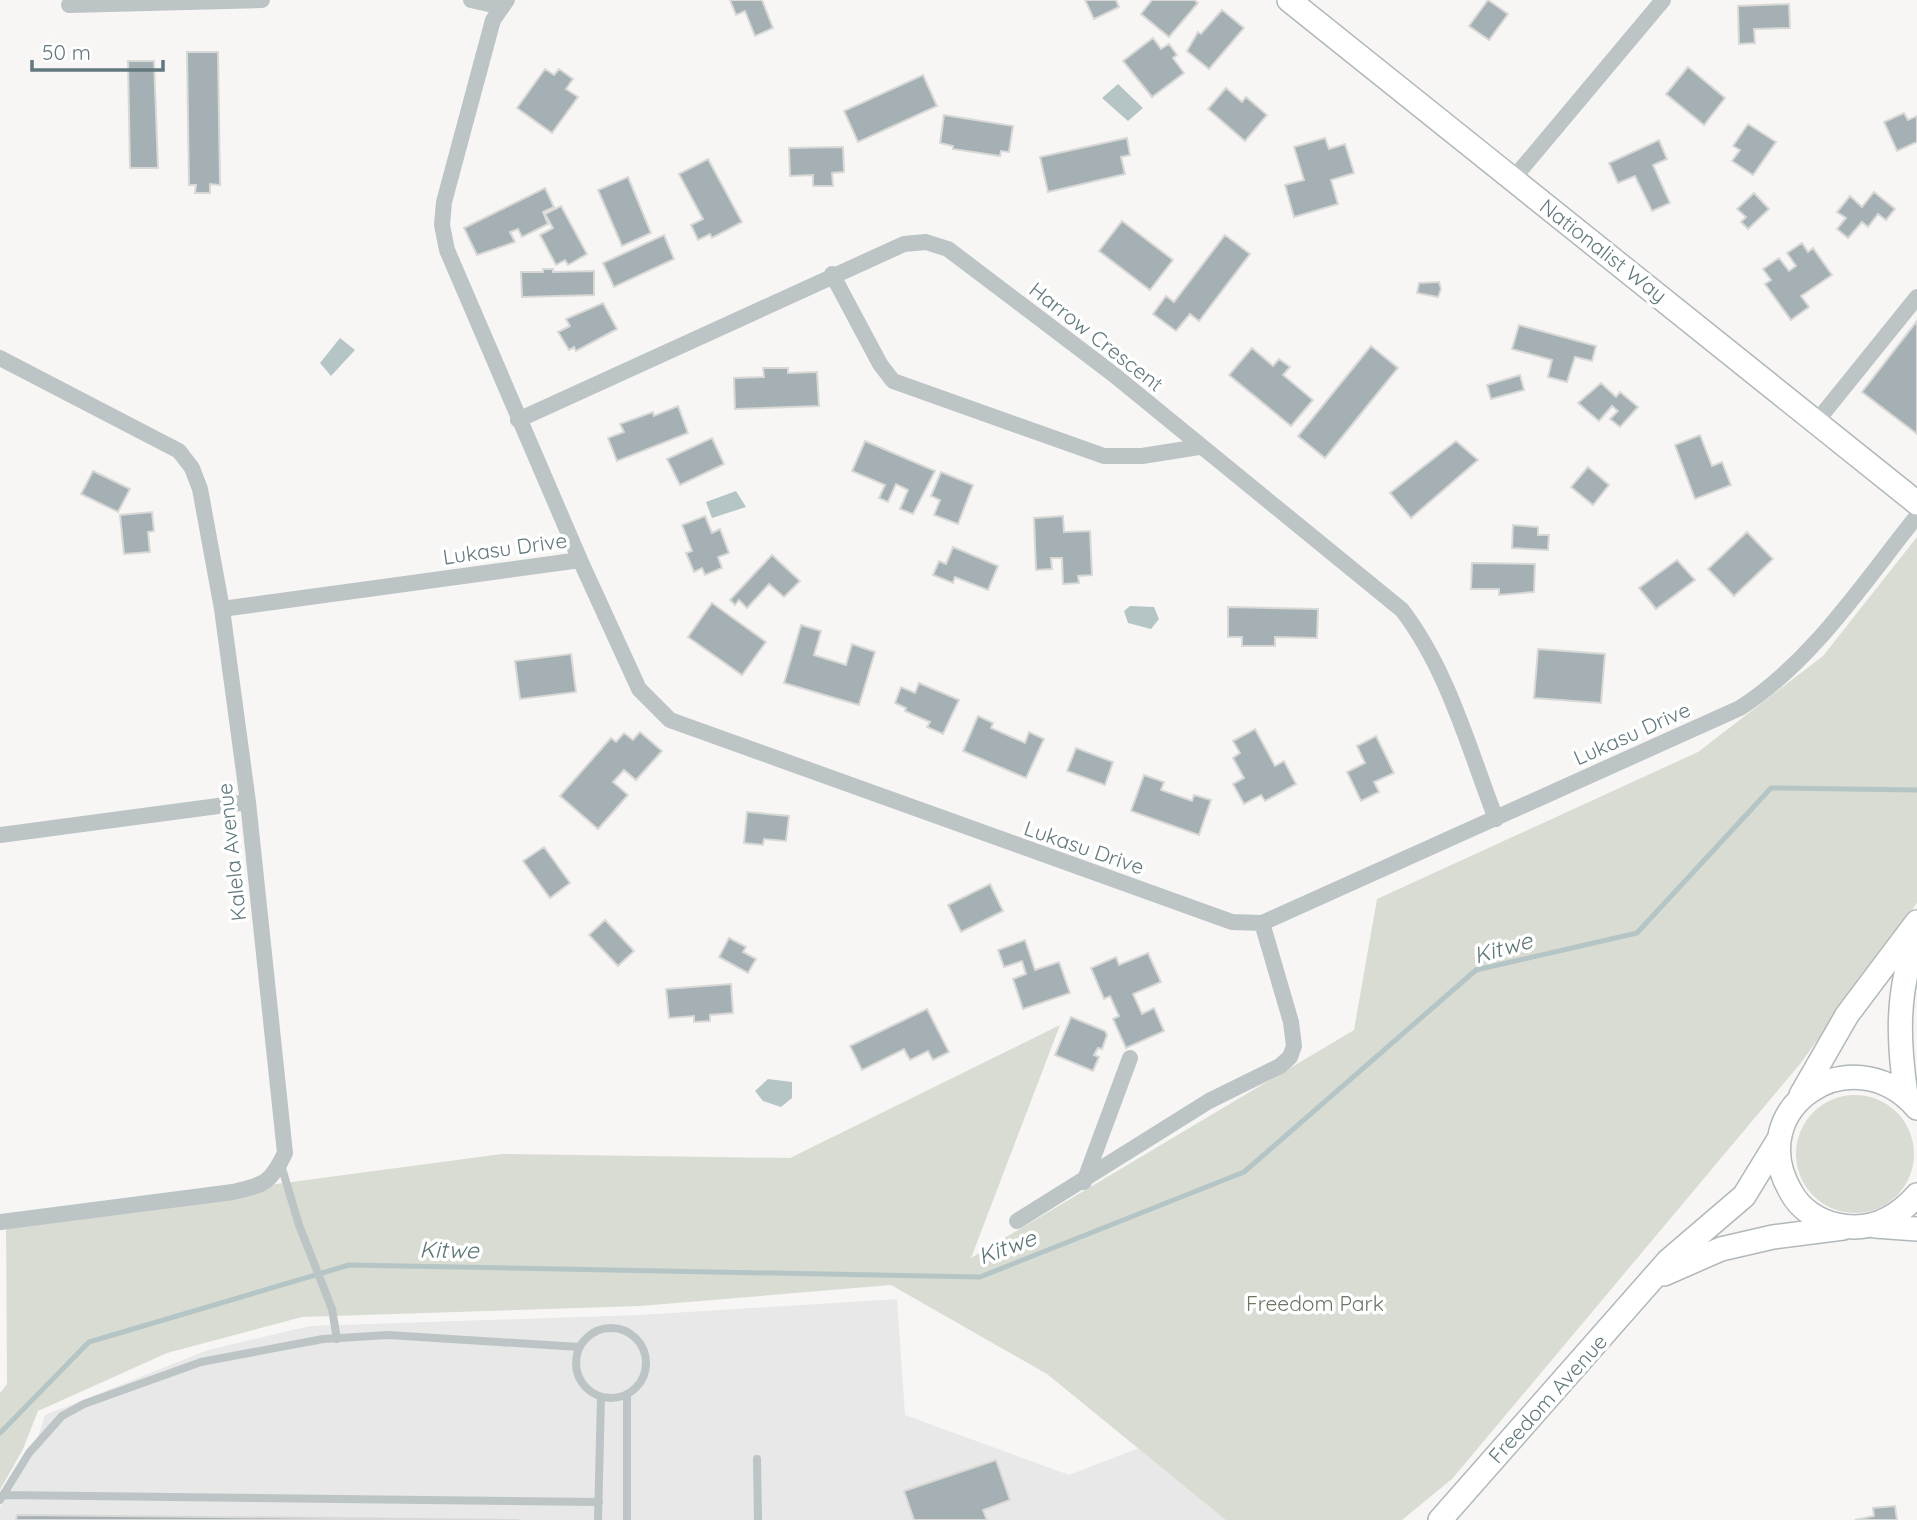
<svg xmlns="http://www.w3.org/2000/svg" width="1917" height="1520" viewBox="0 0 1917 1520" font-family="Quicksand,sans-serif">
  <style>
    .built { fill: #e7e8e7 }
    .green { fill: #d8dcd3 }
    .water { fill: #b5c5c6 }
    .lines { fill: none; stroke-linecap: round; stroke-linejoin: round }
    .stream { stroke: #b5c5c6; stroke-width: 5 }
    .building { fill: #a4b0b3; stroke: #d8d8d6; stroke-width: 2 }
    .secondary-casing { stroke: #b0b8ba; stroke-width: 26 }
    .lane { stroke: #bdc4c6; stroke-width: 8 }
    .street { stroke: #bdc4c6; stroke-width: 16 }
    .secondary { stroke: #fff; stroke-width: 23 }
    .labels { text-anchor: middle; stroke-width: 7; stroke-linejoin: round; paint-order: stroke }
    .street-label { font-size: 21px; fill: #62787e; stroke: #fff }
    .park-label { font-size: 21px; fill: #697661; stroke: #fff }
    .water-label { font-size: 23px; font-style: italic; fill: #5d7779; stroke: #fff }
  </style>
  <rect width="100%" height="100%" fill="#f7f6f4"/>
  <path class="built" d="M897,1299L905,1415L1069,1475L1209,1421L1256,1520H0V1507L35,1447L45,1415L208,1350L310,1326L640,1315Z"/>
  <path class="green" d="M1917,537V903L1800,1064L1452,1479L1402,1520H1226L1047,1374L891,1285L640,1306L302,1317L167,1353L38,1411L23,1449L0,1490V1393L7,1384L6,1220L502,1154L790,1158L1060,1025L971,1258L1354,1030L1377,899L1698,752L1823,656Z
    M1796 1154a59 59 0 1 1 118 0a59 59 0 1 1-118 0Z"/>
  <path class="water" d="M1118,84L1143,108L1128,121L1102,98Z
    M340,338L355,350L331,376L320,363Z
    M736,491L746,507L712,518L706,502Z
    M1130,606L1154,607L1159,619L1151,629L1128,623L1124,611Z
    M768,1079L792,1082V1098L781,1107L763,1101L755,1091Z"/>
  <g class="lines">
    <path class="stream" d="M0,1433L89,1342L349,1265L980,1277L1244,1172L1476,970L1637,933L1771,788L1917,790"/>
  </g>
  <path class="building" d="M730,0H762L773,28L755,36L745,11L736,15Z
    M1085,0H1116L1119,7L1094,19Z
    M1152,0H1194L1198,3L1169,37L1141,14Z
    M1488,0L1508,14L1489,40L1469,26Z
    M1789,4L1790,28L1754,29L1755,43L1739,44L1738,6Z
    M1222,10L1244,28L1209,69L1187,51L1198,32L1201,34Z
    M1153,38L1161,49L1169,44L1177,55L1173,58L1184,73L1152,97L1123,61Z
    M187,52H218L220,185L210,184V193H195L196,185H189Z
    M128,61H154L158,168H130Z
    M1688,67L1725,98L1704,125L1666,94Z
    M545,69L554,75L559,69L573,79L566,89L578,97L552,133L517,108Z
    M923,75L937,106L858,142L844,111Z
    M1226,88L1242,102L1246,97L1267,115L1245,141L1208,109Z
    M1904,113L1908,120L1917,116V142L1897,151L1884,122Z
    M944,115L1013,126L1009,152L1001,151L1000,156L953,149V146L940,143Z
    M1748,124L1776,142L1753,175L1732,161L1740,150L1733,146Z
    M1127,138L1130,155L1121,157L1125,174L1048,192L1040,157Z
    M1325,138L1329,149L1345,144L1354,173L1331,180L1338,204L1294,217L1285,185L1304,180L1294,147Z
    M1659,140L1667,159L1653,165L1670,203L1652,211L1635,176L1618,183L1609,163Z
    M843,147L844,172L832,173L833,186H813V175L790,176L789,148Z
    M708,159L742,222L712,238L710,234L698,240L691,225L703,219L679,174Z
    M628,177L651,233L622,246L598,190Z
    M545,188L554,207L543,212L548,224L522,237L518,229L510,232L515,242L477,255L464,228Z
    M1874,192L1895,209L1886,220L1878,214L1868,227L1862,222L1848,238L1837,229L1846,218L1837,212L1850,196L1862,207Z
    M1754,193L1769,209L1748,229L1741,222L1746,217L1737,209Z
    M561,206L587,254L568,265L565,260L556,265L540,235L553,228L545,214Z
    M1122,221L1173,260L1150,290L1099,251Z
    M664,235L674,259L614,287L603,263Z
    M1225,235L1250,254L1199,321L1190,314L1176,331L1153,314L1166,296L1174,302Z
    M1802,243L1808,252L1813,248L1832,275L1801,296L1809,307L1791,320L1765,284L1771,280L1763,269L1779,258L1789,271L1796,266L1787,253Z
    M543,269H553V272L594,271V295L522,297L521,272H543Z
    M1439,282L1441,289L1438,297L1417,293L1419,283Z
    M603,303L617,329L576,351L574,347L569,350L558,332L570,326L566,319Z
    M1917,321V434L1862,392Z
    M1519,325L1596,346L1592,361L1575,357L1567,382L1548,377L1552,360L1512,349Z
    M1371,346L1398,368L1325,458L1298,436Z
    M1252,348L1273,366L1279,359L1290,367L1283,375L1313,400L1291,426L1229,375Z
    M763,368H788V373L817,372L819,406L735,409L734,378L764,377Z
    M1520,375L1524,390L1491,399L1487,385Z
    M1601,383L1616,397L1620,392L1638,407L1620,427L1610,419L1618,411L1612,406L1599,421L1578,403Z
    M678,406L688,433L617,461L608,438L624,432L620,424L653,412L654,416Z
    M1700,435L1712,466L1722,462L1731,485L1695,499L1675,445Z
    M712,438L724,464L680,485L667,459Z
    M865,441L935,471L913,514L900,509L908,490L896,484L888,502L879,498L885,485L852,471Z
    M1456,441L1478,460L1411,518L1390,493Z
    M1588,467L1609,485L1593,505L1571,487Z
    M93,471L130,489L118,512L81,494Z
    M941,472L973,485L958,524L934,515L940,500L931,496Z
    M152,512L154,531L148,532L150,552L124,554L120,515Z
    M705,516L712,533L720,529L729,553L718,557L722,568L705,575L702,568L694,572L686,553L692,551L682,525Z
    M1063,516L1064,532L1090,531L1092,575L1078,576L1079,583L1063,584L1062,558H1051L1052,569L1036,570L1034,518Z
    M1513,525L1538,527V535H1549L1548,550L1512,548Z
    M1747,532L1773,559L1734,596L1708,569Z
    M953,547L998,566L988,590L955,577L953,583L933,575L939,561L946,564Z
    M772,555L800,581L784,597L769,584L747,608L739,600L735,605L730,600Z
    M1677,560L1695,580L1656,609L1639,588Z
    M1472,563L1535,564L1534,592L1499,595V589H1471Z
    M712,603L766,642L742,675L688,637Z
    M1228,607L1318,609L1317,638L1275,637V646H1242V637H1228Z
    M801,625L821,631L814,655L846,665L852,644L875,652L859,705L784,683Z
    M1538,649L1605,654L1601,703L1534,698Z
    M571,654L576,692L520,699L515,661Z
    M919,683L959,700L943,734L927,727L930,722L905,711L906,708L895,703L901,687L915,693Z
    M978,716L993,723L991,728L1025,743L1029,732L1044,739L1026,778L963,751Z
    M1255,729L1275,766L1284,761L1296,784L1265,801L1261,795L1244,804L1233,784L1244,778L1233,758L1240,753L1233,741Z
    M640,732L662,751L636,780L624,770L613,782L628,795L598,829L560,796L611,738L616,742L624,733L633,740Z
    M1376,736L1394,773L1374,782L1379,792L1361,801L1347,772L1365,763L1357,746Z
    M1076,748L1113,762L1105,785L1067,771Z
    M1144,775L1164,782L1161,790L1192,801L1194,795L1211,800L1199,835L1131,811Z
    M747,812L789,816L786,841L764,839L763,845L744,843Z
    M544,847L570,883L550,898L523,861Z
    M990,884L1003,911L961,932L948,905Z
    M605,920L634,951L618,966L589,935Z
    M729,938L746,947L743,952L756,959L748,973L719,957Z
    M1025,940L1035,970L1059,962L1070,993L1023,1009L1013,979L1026,974L1022,961L1004,967L998,950Z
    M1148,953L1161,982L1133,994L1142,1014L1154,1008L1164,1031L1126,1048L1113,1019L1119,1016L1110,996L1104,999L1091,968L1116,957L1119,965Z
    M731,984L733,1013L710,1015V1021L694,1022V1016L669,1018L666,989Z
    M927,1009L949,1052L933,1060L928,1051L910,1060L904,1049L862,1070L850,1046Z
    M1071,1017L1105,1031L1107,1035L1102,1049L1098,1048L1094,1055L1099,1057L1093,1071L1055,1055Z
    M996,1460L1010,1500L983,1510L987,1520H914L904,1491Z
    M1895,1506L1897,1520H1855L1874,1516L1873,1508Z
    M17,1515L519,1520H16Z"/>
  <g class="lines">
    <g class="secondary-casing">
      <path id="secondary" d="M1289,0L1917,503
        M1801,1095L1847,1015L1917,922
        M1906,1095C1898,1041 1896,990 1917,938
        M1917,1108C1853,1034 1741,1107 1791,1192C1800,1209 1818,1221 1837,1225C1869,1232 1896,1219 1917,1195
        M1875,1226L1917,1229
        M1664,1274L1721,1249L1773,1237L1843,1228
        M1440,1520L1668,1261L1744,1196L1779,1139"/>
    </g>
    <path class="lane" d="M281,1165L299,1225L332,1309L337,1339
      M576 1363a35 35 0 1 1 70 0a35 35 0 1 1-70 0Z
      M757,1459L758,1520
      M3,1495L599,1502
      M0,1500L29,1453L62,1416L84,1404L201,1362L323,1339L388,1335L579,1347
      M598,1520L601,1397
      M627,1520V1394"/>
    <path class="street" d="M471,0L502,7
      M507,0L493,20L444,202L442,225L447,250L580,560
      M69,5L262,0
      M1513,179L1663,0
      M832,274L880,364L893,381L1104,456H1142L1199,447
      M0,358L179,451L192,468L200,489L222,609L248,802L285,1153C271,1183 264,1185 233,1192L0,1222
      M518,420L904,244L926,242L948,249L1113,374L1402,610C1448,670 1469,749 1496,819
      M1817,421L1917,297
      M222,609L580,560L639,689L670,720L1232,922L1262,923L1740,708C1813,661 1863,583 1917,516
      M0,835L248,802
      M1084,1182L1130,1058
      M1017,1221L1209,1101L1280,1066L1290,1057L1294,1046L1291,1022L1262,923"/>
    <use href="#secondary" class="secondary"/>
  </g>
  <g class="labels">
    <g class="street-label">
      <text transform="translate(1603 251) rotate(38)" y="7">Nationalist Way</text>
      <text transform="translate(1096 337) rotate(38)" y="7">Harrow Crescent</text>
      <text transform="translate(505 549) rotate(-8)" y="7">Lukasu Drive</text>
      <text transform="translate(1632 734) rotate(-24)" y="7">Lukasu Drive</text>
      <text transform="translate(1084 848) rotate(19)" y="7">Lukasu Drive</text>
      <text transform="translate(232 852) rotate(-96)" y="7">Kalela Avenue</text>
      <text transform="translate(1548 1399) rotate(-48)" y="7">Freedom Avenue</text>
    </g>
    <g class="park-label">
      <text x="1315" y="1311">Freedom Park</text>
    </g>
    <g class="water-label">
      <text transform="translate(1503 948) rotate(-16)" y="8">Kitwe</text>
      <text transform="translate(1007 1247) rotate(-20)" y="8">Kitwe</text>
      <text transform="translate(449 1250) rotate(1)" y="8">Kitwe</text>
    </g>
  </g>
  <path d="M32 60v10h131v-10" fill="none" stroke="#62787e" stroke-width="3.5"/>
  <text x="42" y="60" font-size="21" fill="#62787e" stroke="#ffffff" stroke-width="5" paint-order="stroke">50 m</text>
</svg>
